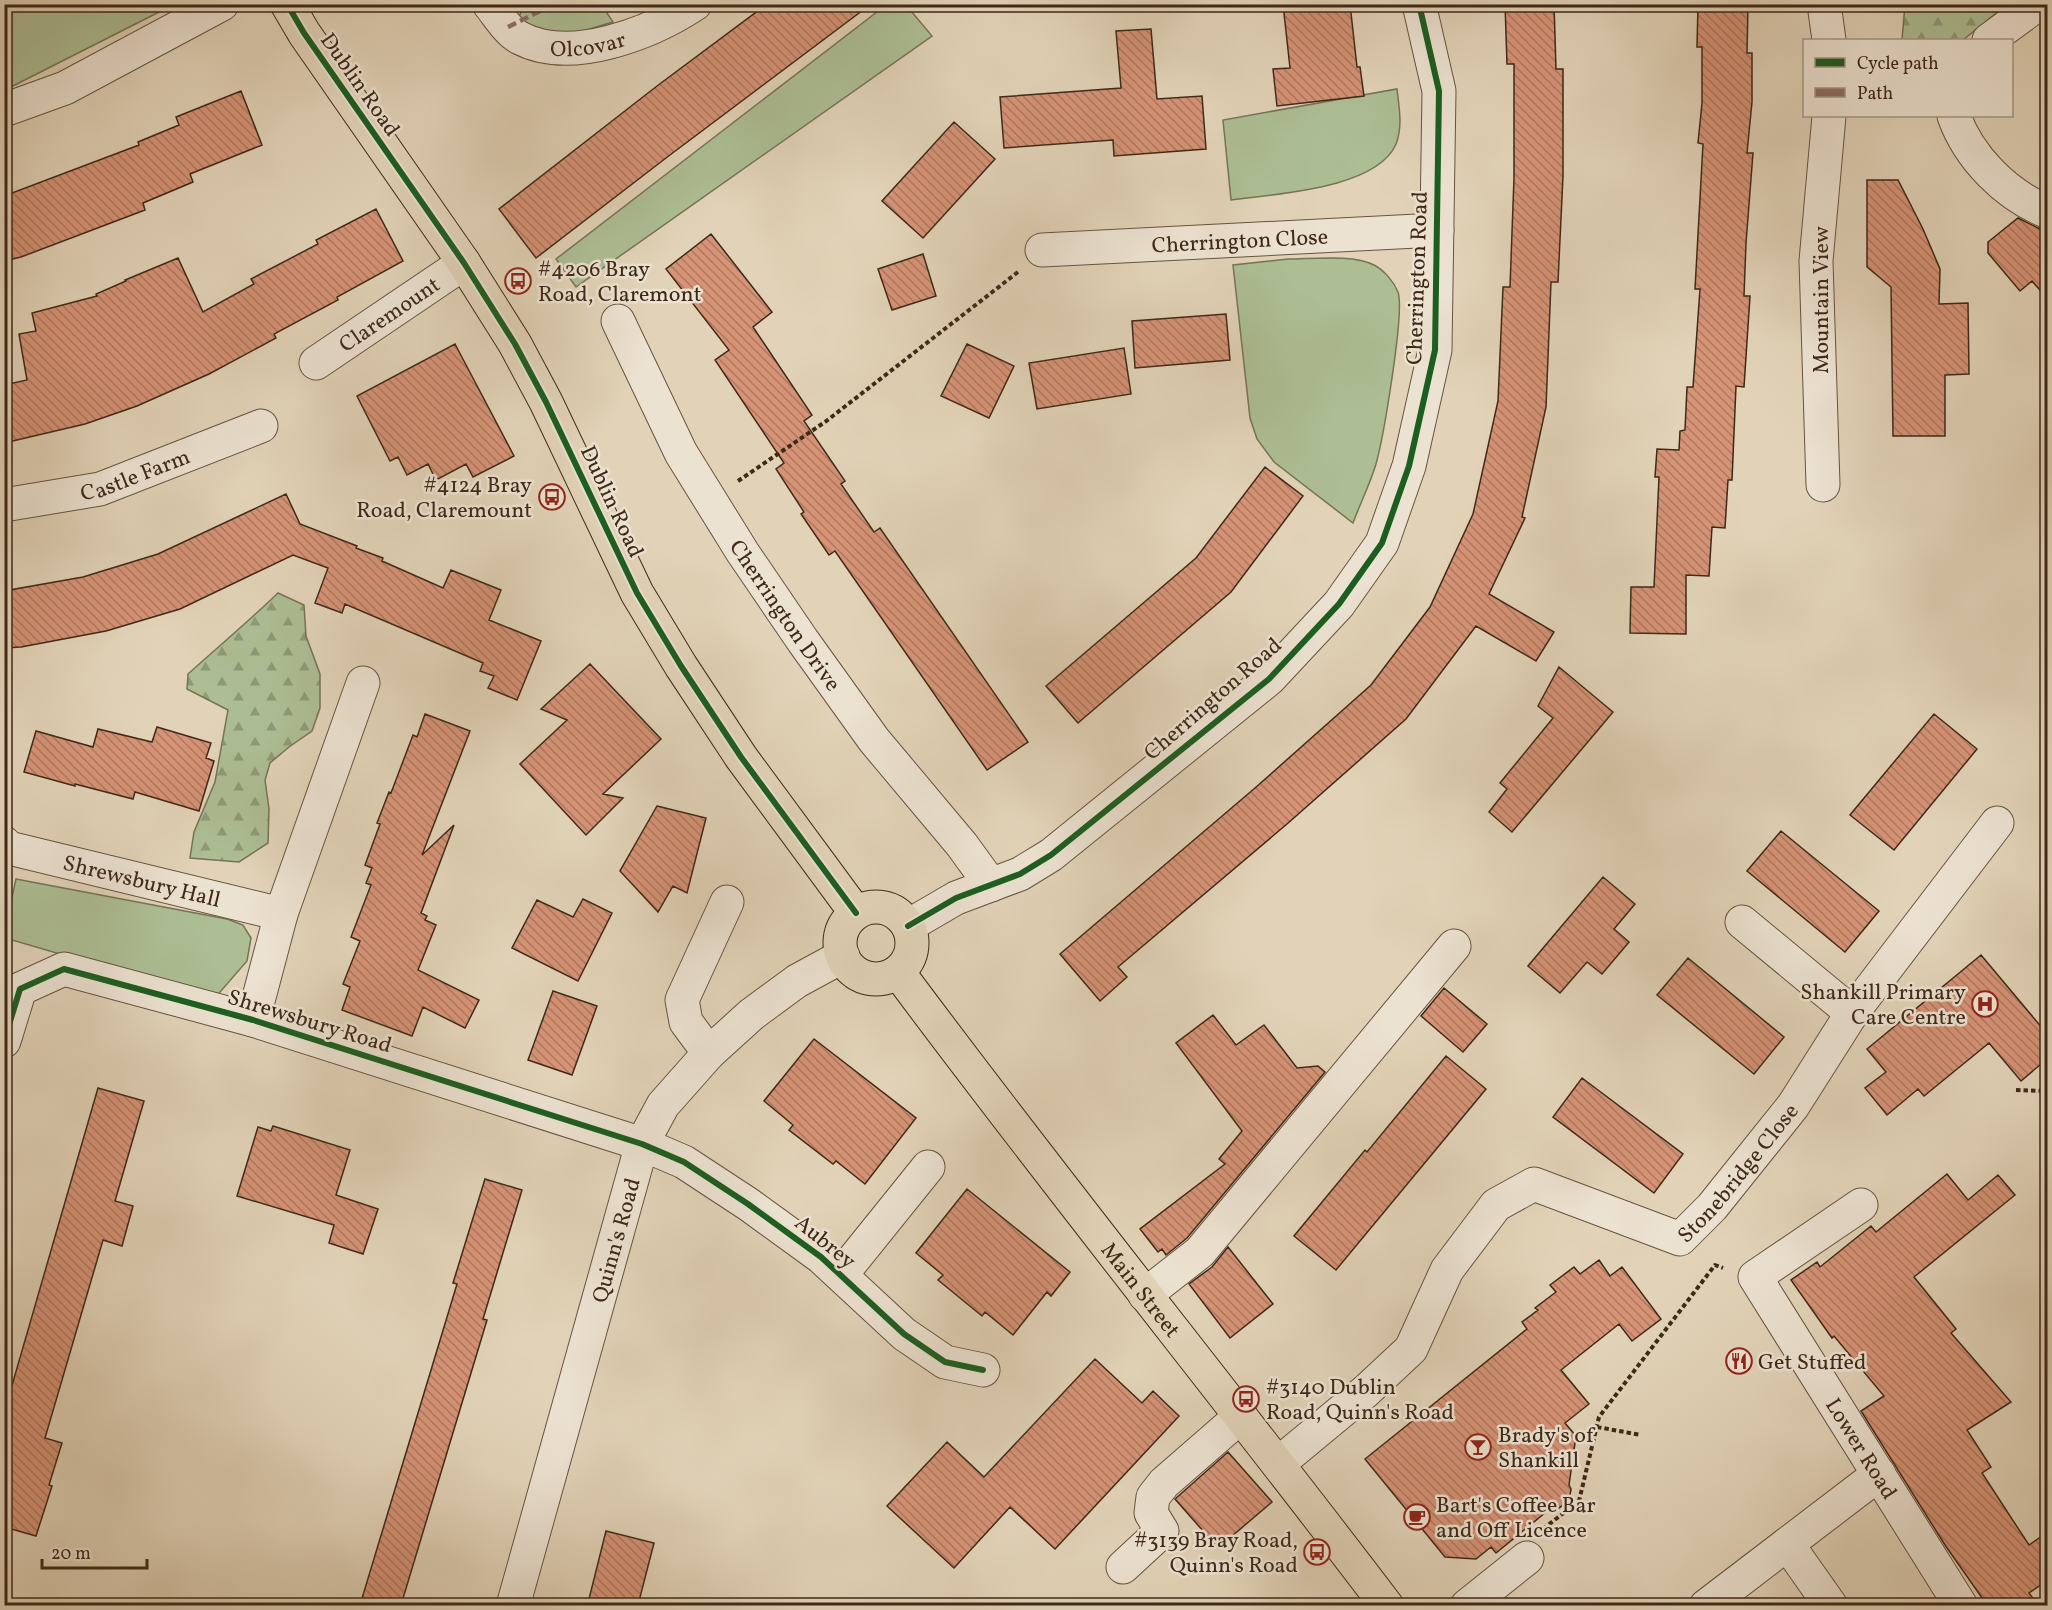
<svg xmlns="http://www.w3.org/2000/svg" width="2052" height="1610" viewBox="0 0 2052 1610" font-family="Vollkorn,serif">
  <style>
    .green { fill: #adbe94; stroke: #767456; stroke-width: 1.5 }
    .forest { fill: url(#forest-firs); stroke: #767456; stroke-width: 1.5 }
    .building { fill: url(#building-back-hatch); stroke: #3e2918; stroke-width: 1.5 }
    .lines { fill: none; stroke-linecap: round; stroke-linejoin: round }
    .minor-casing { stroke: #675440; stroke-width: 35 }
    .major-casing { stroke: #3e2918; stroke-width: 35 }
    .path { stroke: #3e2918; stroke-width: 4; stroke-dasharray: 4.5 3; stroke-linecap: butt }
    .minor { stroke: #ece2d1; stroke-width: 33 }
    .major { stroke: #e2d3b8; stroke-width: 33 }
    .quiet { stroke: #8d6e63; stroke-width: 4.5; stroke-dasharray: 9 4.5; stroke-linecap: butt }
    .cycleway-casing { stroke: #ece2d1; stroke-width: 10 }
    .cycleway { stroke: #1b5e20; stroke-width: 6 }
    .labels { text-anchor: middle; stroke-width: 5; stroke-linejoin: round; paint-order: stroke }
    .street-label { font-size: 22px; fill: #3e2918; stroke: #ece2d1 }
    .poi-label { font-size: 22px; fill: #3e2918; stroke: #ece2d1; text-anchor: start }
  </style>
  <defs>
    <pattern id="forest-firs" width="22" height="20" patternUnits="userSpaceOnUse" patternTransform="scale(1.5)"><rect width="22" height="20" fill="#adbe94"/><path d="M5 1l3.5 6h-7zM16 11l3.5 6h-7z" fill="#8e9a78"/></pattern>
    <pattern id="building-back-hatch" width="6" height="6" patternUnits="userSpaceOnUse" patternTransform="scale(1.5)"><rect width="6" height="6" fill="#d69376"/><path d="M-1 5l2 2M0 0l6 6M5-1l2 2" fill="none" stroke="#af7860"/></pattern>
  </defs>
  <rect width="100%" height="100%" fill="#e2d3b8"/>
  <filter id="stains"><feTurbulence type="fractalNoise" baseFrequency=".00333" numOctaves="4"/><feColorMatrix values="0 0 0 0 .2 0 0 0 0 .09 0 0 0 0 .02 0 0 0 .5 -.17"/></filter>
  <radialGradient id="worn" r=".72"><stop offset=".6" stop-color="#630" stop-opacity="0"/><stop offset="1" stop-color="#630" stop-opacity=".3"/></radialGradient>
  <path class="green" d="M5,4H173V5L5,90Z
    M601,4L613,22L573,34L540,31L518,21L523,5Z
    M886,5H906L932,36L576,287L556,259Z
    M1397,89C1399,107 1403,126 1396,144C1377,189 1274,194 1231,200L1223,120Z
    M1288,259C1312,259 1353,254 1374,265C1384,270 1394,282 1398,292C1405,312 1383,439 1376,464C1370,484 1360,504 1353,523L1274,462L1257,439L1250,418L1233,265Z
    M16,879L227,919L243,925L251,938L247,961L214,999L5,938V929Z"/>
  <path class="forest" d="M1905,5H2006L1963,40H1902Z
    M278,593L304,605L306,636L320,674V708L312,731L289,747L270,763L265,780L269,809L268,843L239,862L190,858L194,832L215,782L228,710L187,689L188,674C218,647 249,621 278,593Z"/>
  <path class="building" d="M767,4H871L666,158L536,258L499,209L657,86Z
    M1283,4H1350L1357,67H1360L1364,96L1277,106L1273,69L1290,68Z
    M1505,4H1554L1556,69H1563V176L1558,282H1551L1546,407L1522,517L1525,518L1489,594L1554,632L1536,661L1476,626L1406,719L1287,824L1118,967L1127,977L1100,1001L1060,954L1255,788L1371,685L1430,607L1473,514L1498,401L1503,287H1510L1514,178V64H1507Z
    M1698,4H1748L1747,53H1752V102L1747,153H1753L1746,243L1744,296H1750L1744,387L1736,386L1732,480H1728L1725,528L1712,527L1709,576L1686,575V634L1630,633L1631,587H1654L1659,477H1655L1657,449L1679,450L1680,431L1685,430L1687,387H1693L1700,289H1695L1703,144L1698,143L1702,103V47H1697Z
    M1151,29L1157,99L1202,96L1206,149L1114,156L1113,140L1004,148L1000,97L1121,88L1116,31Z
    M241,91L262,145L190,174L193,182L143,203L145,210L21,257L4,261V196L139,145L138,142L179,125L176,117Z
    M954,122L995,159L923,238L882,201Z
    M1867,180H1898L1923,229L1940,269L1939,304L1968,303L1969,374L1945,375V436H1893L1891,287L1867,267Z
    M376,209L403,261L337,297L338,300L274,334L276,338L209,374L137,406L85,424L4,443V385L27,380L19,334L36,331L32,313L97,296L96,294L126,281L125,280L178,258L203,312L254,284L251,279L318,244L316,240Z
    M2018,218L2040,229L2048,230V299L2032,281L2020,291L1988,253V242Z
    M711,234L772,312L753,327L812,415L804,421L845,481L841,484L874,532L880,528L1028,742L987,770L835,551L829,555L801,514L804,512L776,469L784,463L715,360L729,350L666,269Z
    M923,254L936,296L892,310L878,269Z
    M1226,314L1230,360L1135,368L1132,321Z
    M455,344L514,456L473,477L466,464L436,480L428,464L407,475L398,457L390,461L357,396Z
    M967,344L1014,366L989,418L941,396Z
    M1124,348L1131,394L1037,409L1029,363Z
    M1265,467L1303,496L1231,592L1078,723L1046,686L1196,558Z
    M286,494L300,524L357,546L356,548L383,558L382,561L443,588L451,570L501,590L489,620L541,641L517,700L488,688L494,676L480,671L483,663L345,604L342,613L315,603L328,568L293,555L180,609L106,631L21,647L4,648V591L83,577L158,554Z
    M590,664L661,739L603,794L623,798L586,835L520,764L567,720L541,709Z
    M1559,667L1613,712L1512,832L1489,812L1507,789L1500,783L1553,718L1538,706Z
    M425,714L470,731L422,855L454,825L421,913L427,916L425,920L436,925L418,970L479,1000L465,1028L423,1007L412,1036L342,1010L350,987L343,984L360,941L351,937L371,885L366,883L372,868L365,865L380,824L377,823L389,792L391,793L413,735L417,737Z
    M1934,714L1977,749L1894,850L1850,815Z
    M157,727L211,743L206,758L214,761L199,811L135,792L133,799L75,784V786L24,772L36,731L93,747L98,729L152,742Z
    M657,806L706,818L687,893L673,886L658,912L620,871Z
    M1781,831L1879,911L1845,952L1747,871Z
    M1603,877L1635,904L1614,929L1629,942L1602,974L1587,962L1560,993L1528,966Z
    M583,899L612,913L578,981L512,948L537,900L573,917Z
    M1981,955L2048,1035V1058L2021,1081L1989,1043L1924,1096L1918,1089L1887,1115L1865,1088L1886,1072L1867,1049Z
    M1688,958L1784,1037L1754,1074L1657,995Z
    M1444,988L1487,1024L1463,1052L1421,1016Z
    M553,991L597,1006L572,1075L528,1060Z
    M1213,1015L1236,1045L1264,1025L1297,1068L1318,1066L1325,1072L1187,1238L1166,1255L1162,1249L1158,1252L1140,1229L1225,1164L1219,1159L1242,1131L1176,1043Z
    M814,1039L916,1118L865,1184L836,1161L833,1164L789,1130L793,1125L764,1101Z
    M1446,1056L1486,1089L1336,1270L1294,1236L1365,1150L1367,1152Z
    M1582,1078L1683,1154L1654,1193L1553,1117Z
    M98,1088L144,1101L115,1201L133,1206L122,1246L103,1240L45,1438L62,1443L49,1485L52,1486L36,1536L4,1527V1413Z
    M273,1126L350,1150L336,1195L378,1209L363,1254L329,1243L334,1225L237,1196L258,1127L271,1131Z
    M1947,1174L1968,1200L1998,1175L2015,1195L1914,1277L1956,1329L1951,1333L2011,1402L1967,1430L1991,1467L1982,1473L2029,1545L2048,1532V1580L2029,1593L2038,1605H1987L1945,1545L1861,1411L1884,1396L1834,1336L1832,1338L1791,1280L1817,1262L1820,1267L1871,1226L1876,1232Z
    M485,1179L522,1190L483,1319L487,1320L401,1605H360L457,1284L453,1283Z
    M967,1189L1070,1272L1051,1296L1047,1292L1013,1335L985,1312L982,1316L938,1280L943,1275L916,1253Z
    M1228,1247L1273,1304L1230,1338L1189,1284L1212,1267Z
    M1599,1260L1610,1276L1622,1267L1661,1319L1632,1341L1619,1324L1561,1370L1589,1404L1565,1423L1576,1436L1569,1485L1571,1489L1569,1501L1559,1508H1551L1496,1553L1491,1547L1476,1559L1445,1557L1365,1459L1527,1329L1522,1322L1538,1310L1535,1308L1556,1292L1550,1285L1574,1267L1580,1274Z
    M1095,1359L1142,1403L1153,1391L1179,1416L1055,1549L1010,1507L954,1568L887,1506L947,1442L984,1477Z
    M1228,1452L1272,1502L1218,1548L1175,1499Z
    M606,1531L654,1543L638,1605H616L589,1599Z"/>
  <g class="lines">
    <g class="minor-casing">
      <g id="minor">
        <path id="s1" d="M489,4C498,15 508,32 520,38C571,65 651,33 695,4"/>
        <path d="M1824,4L1829,40"/>
        <path d="M1989,40L2038,4"/>
        <path d="M4,110L65,88L222,4"/>
        <path d="M1954,116C1969,158 2006,195 2048,212"/>
        <path id="s2" d="M1042,250L1437,230"/>
        <path id="s3" d="M618,321L681,453L743,553L803,641L874,740L962,845L991,885"/>
        <path id="s4" d="M316,363L464,263"/>
        <path d="M1823,485L1816,261L1829,116"/>
        <path id="s5" d="M4,505L100,489L261,426"/>
        <path id="s6" d="M4,843L9,848L281,914"/>
        <path d="M1742,922L1852,1013"/>
        <path d="M908,926L956,898L1020,874L1051,855L1269,679L1339,604L1382,543L1409,466L1435,350L1439,91L1419,4"/>
        <path d="M253,1020L281,914L363,683"/>
        <path d="M4,1041L20,989L64,969L253,1020L642,1144L684,1162L748,1204L821,1257L904,1334L945,1362L983,1370"/>
        <path d="M709,1053L686,1022L682,1000L727,902"/>
        <path id="s7" d="M1861,1205L1755,1277L1961,1606"/>
        <path d="M841,1275L928,1167"/>
        <path d="M1145,1295L1200,1252L1454,946"/>
        <path id="s8" d="M1279,1463L1366,1391L1411,1349L1447,1270L1496,1205L1534,1184L1680,1239L1712,1207L1793,1106L1852,1013L1997,823"/>
        <path d="M1786,1545L1879,1474"/>
        <path d="M1123,1567L1162,1531L1151,1513L1153,1497L1164,1483L1241,1416"/>
        <path id="s9" d="M513,1606L642,1144L663,1105L709,1053L752,1014L797,981L843,956"/>
        <path d="M1467,1606L1527,1558"/>
        <path d="M1706,1606L1786,1545L1793,1552L1831,1606"/>
      </g>
    </g>
    <g class="major-casing">
      <g id="major">
        <path d="M287,4L304,33L464,263L515,344L546,402L637,593L681,666L741,757L856,913"/>
        <circle cx="876" cy="943" r="36"/>
        <path id="s10" d="M898,972C1057,1186 1225,1393 1387,1606"/>
      </g>
    </g>
    <path class="path" d="M738,481L825,422L1018,272
      M2016,1090L2044,1091L2048,1088
      M1597,1427L1641,1435
      M1543,1529L1579,1501L1599,1417L1715,1265L1723,1268"/>
    <use href="#minor" class="minor"/>
    <use href="#major" class="major"/>
    <path class="quiet" d="M508,27L554,4"/>
    <g class="cycleway-casing">
      <path id="cycleway" d="M287,4L304,33L464,263L515,344L546,402L637,593L681,666L741,757L856,913
        M908,926L956,898L1020,874L1051,855L1269,679L1339,604L1382,543L1409,466L1435,350L1439,91L1419,4
        M4,1041L20,989L64,969L253,1020L642,1144L684,1162L748,1204L821,1257L904,1334L945,1362L983,1370"/>
    </g>
    <use href="#cycleway" class="cycleway"/>
  </g>
  <defs>
    <g id="bus-ring" transform="scale(1.35)"><circle r="9.5" fill="#ece2d1" stroke="#8f2418" stroke-width="1.5"/><path d="M-5-6H5V4H4V6H2V4H-2V6H-4V4H-5ZM-3.5-4V0h7V-4ZM-3.5 1.2v1.5H-2V1.2ZM2 1.2v1.5H3.5V1.2Z" fill="#8f2418"/></g>
    <g id="hospital-ring" transform="scale(1.35)"><circle r="9.5" fill="#ece2d1" stroke="#8f2418" stroke-width="1.5"/><path d="M-5-5h3v3.5h4V-5h3V5h-3V1.5h-4V5h-3Z" fill="#8f2418"/></g>
    <g id="restaurant-ring" transform="scale(1.35)"><circle r="9.5" fill="#ece2d1" stroke="#8f2418" stroke-width="1.5"/><path d="M-5-6h1v4h1v-4h1v4h1v-4h1v5L-1.5 .5V6h-2V.5L-5-1ZM5-6V6H3V1.5H1.5Q1.5-4 5-6Z" fill="#8f2418"/></g>
    <g id="bar-ring" transform="scale(1.35)"><circle r="9.5" fill="#ece2d1" stroke="#8f2418" stroke-width="1.5"/><path d="M-6-5H6L.8 .8V4.5H3.5V6h-7V4.5H-.8V.8Z" fill="#8f2418"/></g>
    <g id="cafe-ring" transform="scale(1.35)"><circle r="9.5" fill="#ece2d1" stroke="#8f2418" stroke-width="1.5"/><path d="M-5.5-4.5H6V0H3Q3 3.5 0 3.5H-2.5Q-5.5 3.5-5.5 0ZM3-3.2v2h1.7v-2ZM-6 4.5H4V6H-6Z" fill="#8f2418"/></g>
  </defs>
  <g fill-rule="evenodd">
    <use href="#bus-ring" x="518" y="281"/>
    <use href="#bus-ring" x="552" y="497"/>
    <use href="#hospital-ring" x="1985" y="1004"/>
    <use href="#restaurant-ring" x="1739" y="1361"/>
    <use href="#bus-ring" x="1246" y="1399"/>
    <use href="#bar-ring" x="1478" y="1447"/>
    <use href="#cafe-ring" x="1417" y="1517"/>
    <use href="#bus-ring" x="1317" y="1552"/>
  </g>
  <g class="labels">
    <g class="street-label">
      <text dy="8" stroke="none"><textPath href="#s1" startOffset="116">Olcovar</textPath></text>
      <text transform="translate(361 84) rotate(55)" y="8">Dublin Road</text>
      <text dy="8" stroke="none"><textPath href="#s2" startOffset="198">Cherrington Close</textPath></text>
      <text transform="translate(1416 278) rotate(-88)" y="8">Cherrington Road</text>
      <text transform="translate(1820 300) rotate(-90)" y="8">Mountain View</text>
      <text dy="8" stroke="none"><textPath href="#s4" startOffset="88">Claremount</textPath></text>
      <text dy="8" stroke="none"><textPath href="#s5" startOffset="135">Castle Farm</textPath></text>
      <text transform="translate(613 501) rotate(65)" y="8">Dublin Road</text>
      <text dy="8" stroke="none"><textPath href="#s3" startOffset="339">Cherrington Drive</textPath></text>
      <text transform="translate(1212 698) rotate(-41)" y="8">Cherrington Road</text>
      <text dy="8" stroke="none"><textPath href="#s6" startOffset="144">Shrewsbury Hall</textPath></text>
      <text transform="translate(310 1020) rotate(17)" y="8">Shrewsbury Road</text>
      <text dy="8" stroke="none"><textPath href="#s8" startOffset="630">Stonebridge Close</textPath></text>
      <text dy="8" stroke="none"><textPath href="#s9" startOffset="380">Quinn's Road</textPath></text>
      <text transform="translate(826 1241) rotate(39)" y="8">Aubrey</text>
      <text dy="8" stroke="none"><textPath href="#s10" startOffset="400">Main Street</textPath></text>
      <text dy="8" stroke="none"><textPath href="#s7" startOffset="330">Lower Road</textPath></text>
    </g>
    <g class="poi-label">
      <text x="538" y="276">#4206 Bray<tspan x="538" dy="25">Road, Claremont</tspan></text>
      <text x="532" y="492" text-anchor="end">#4124 Bray<tspan x="532" dy="25">Road, Claremount</tspan></text>
      <text x="1966" y="999" text-anchor="end">Shankill Primary<tspan x="1966" dy="25">Care Centre</tspan></text>
      <text x="1758" y="1369">Get Stuffed</text>
      <text x="1266" y="1394">#3140 Dublin<tspan x="1266" dy="25">Road, Quinn's Road</tspan></text>
      <text x="1498" y="1442">Brady's of<tspan x="1498" dy="25">Shankill</tspan></text>
      <text x="1436" y="1512">Bart's Coffee Bar<tspan x="1436" dy="25">and Off Licence</tspan></text>
      <text x="1298" y="1547" text-anchor="end">#3139 Bray Road,<tspan x="1298" dy="25">Quinn's Road</tspan></text>
    </g>
  </g>
  <rect width="2052" height="1610" fill="none" stroke="#e2d3b8" stroke-width="24"/>
  <rect x="6" y="6" width="2040" height="1598" fill="none" stroke="#3e2918" stroke-width="3"/>
  <rect x="12" y="12" width="2028" height="1586" fill="none" stroke="#3e2918" stroke-width="1.5"/>
  <rect x="1803" y="39" width="210" height="78" fill="#ece2d1" stroke="#a69887" stroke-width="1.5"/>
  <rect x="1815" y="58" width="30" height="9" fill="#1b5e20" stroke="#a69887" stroke-width="1.5"/>
  <text x="1857" y="69" font-size="18" fill="#3e2918">Cycle path</text>
  <rect x="1815" y="88" width="30" height="9" fill="#8d6e63" stroke="#a69887" stroke-width="1.5"/>
  <text x="1857" y="99" font-size="18" fill="#3e2918">Path</text>
  <path d="M42 1559v9h105v-9" fill="none" stroke="#3e2918" stroke-width="3"/>
  <text x="51" y="1559" font-size="18" fill="#3e2918" stroke="#ece2d1" stroke-width="4.5" paint-order="stroke">20 m</text>
  <rect width="100%" height="100%" filter="url(#stains)"/>
  <rect width="100%" height="100%" fill="url(#worn)"/>
</svg>
